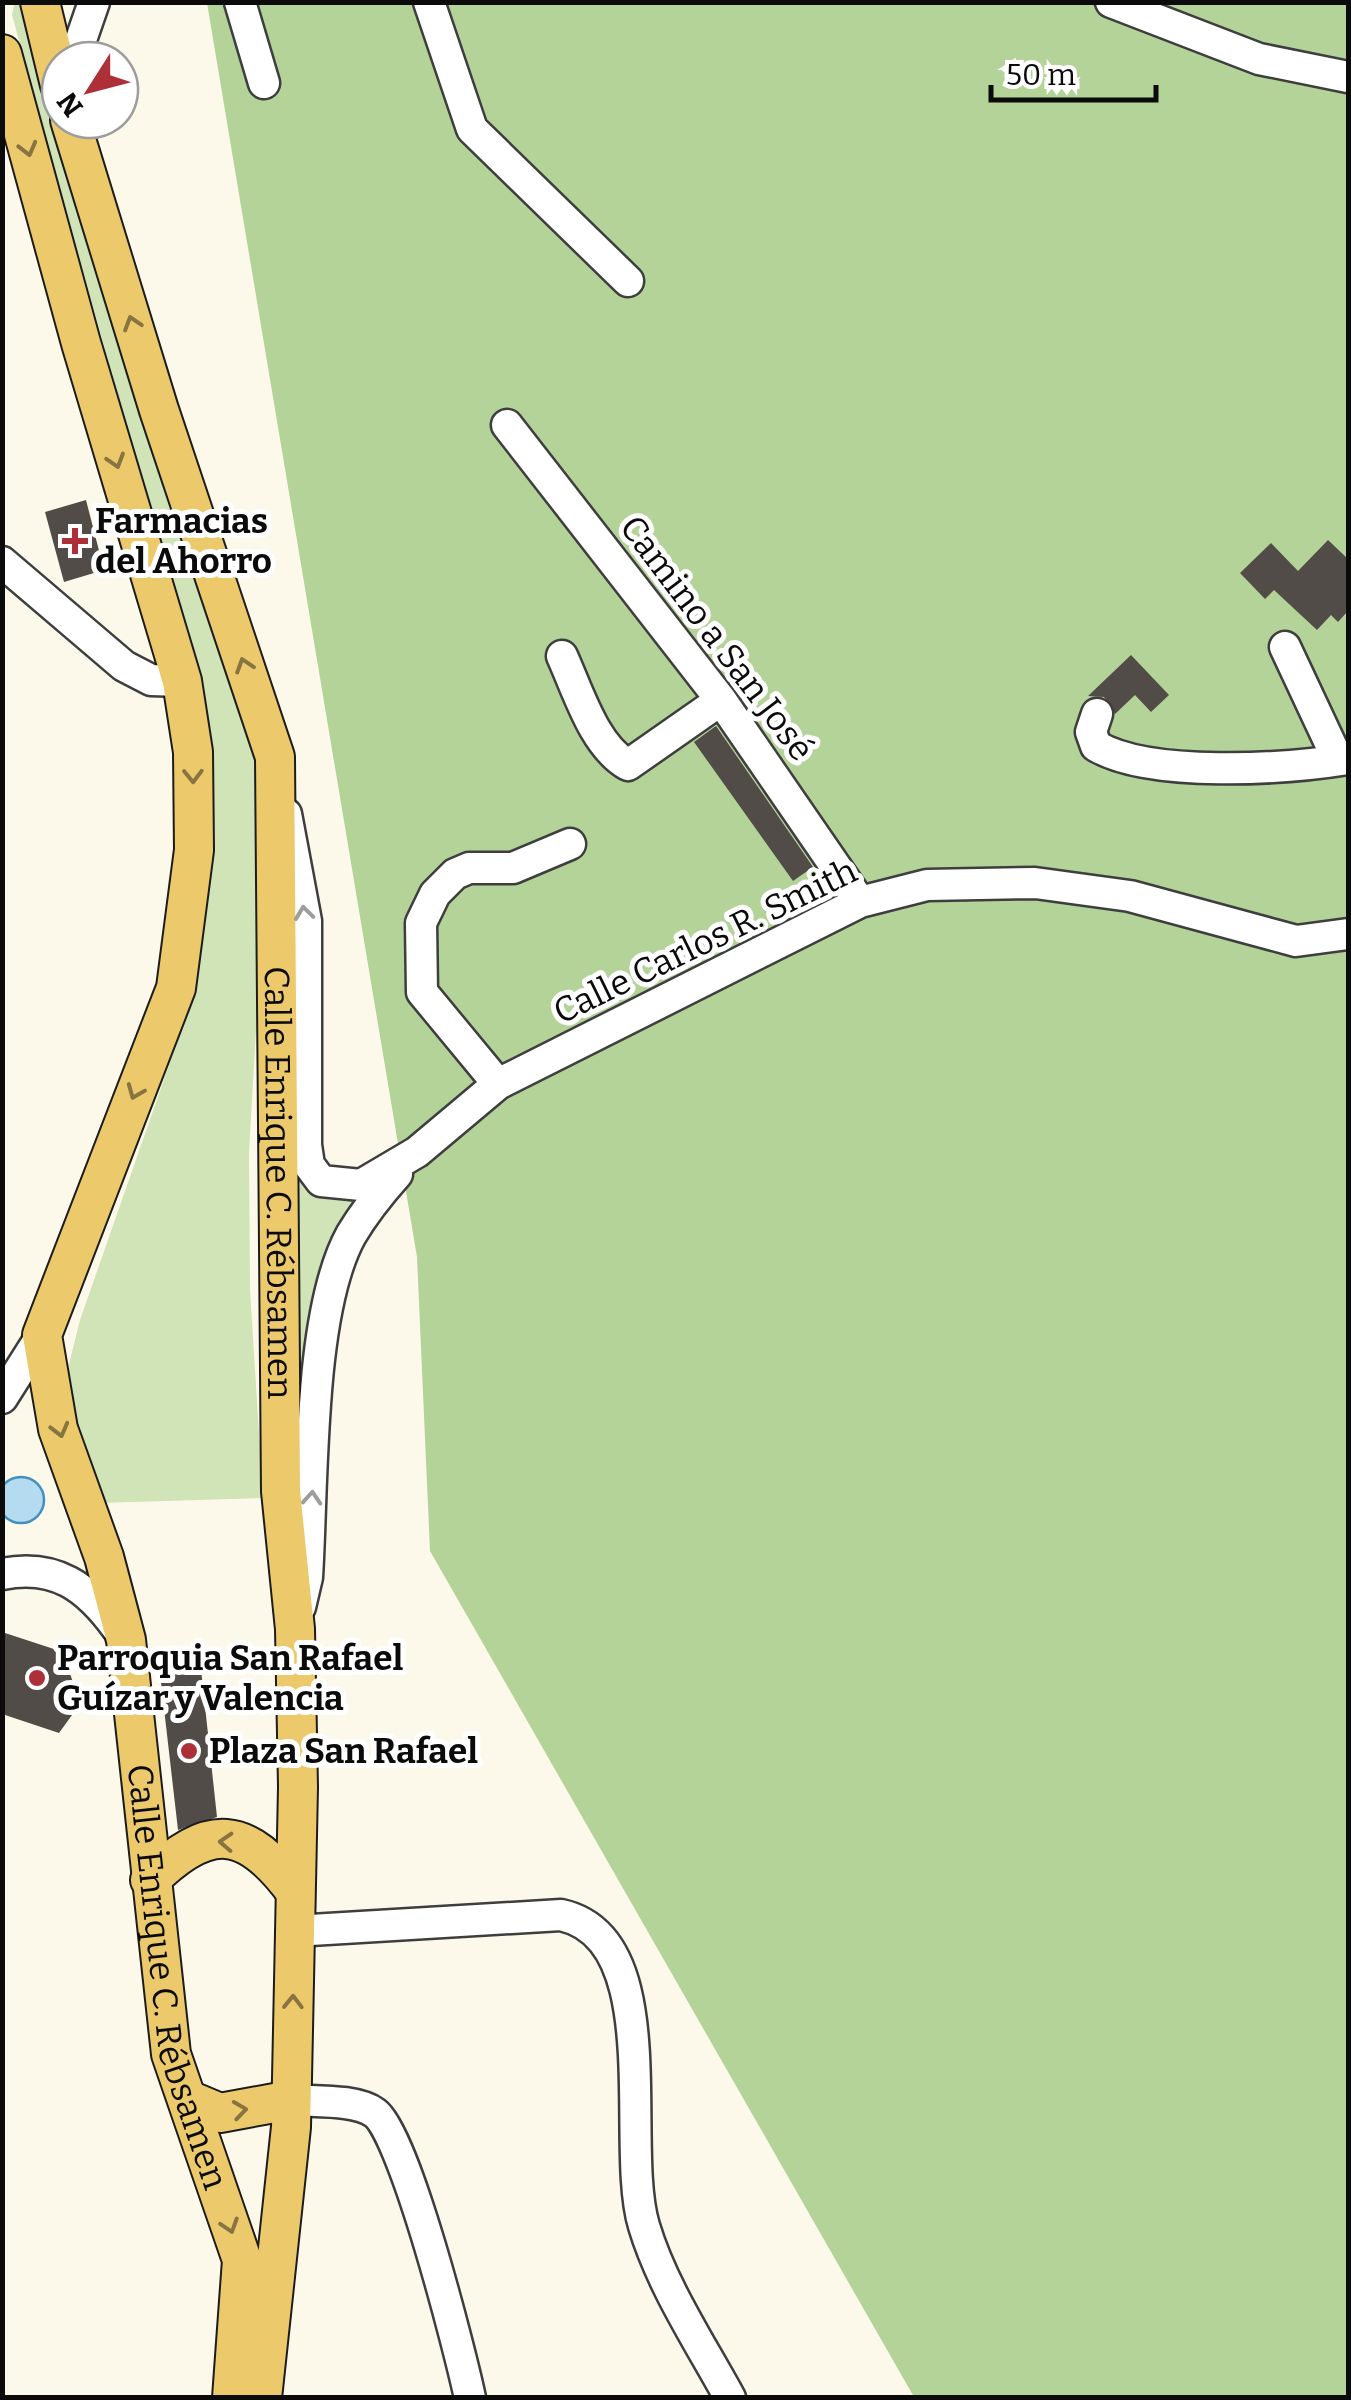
<svg xmlns="http://www.w3.org/2000/svg" width="1351" height="2400" viewBox="0 0 1351 2400" font-family="Bitter,serif">
  <style>
    .green { fill: #d0e4b8 }
    .forest { fill: #b4d399 }
    .water { fill: #b4dbf0; stroke: #4290c0; stroke-width: 2.5 }
    .building { fill: #524c48 }
    .lines { fill: none; stroke-linecap: round; stroke-linejoin: round }
    .minor-casing { stroke: #3e3e3e; stroke-width: 35 }
    .major-casing { stroke: #1c1c1c; stroke-width: 42 }
    .minor { stroke: #fff; stroke-width: 30 }
    .major { stroke: #ecca6c; stroke-width: 38 }
    .oneway { stroke: #877440 }
    .oneway2 { stroke: #9d9d9d }
    .poi-dot { fill: #ad3039; stroke: #fff; stroke-width: 4 }
    .labels { text-anchor: middle; stroke-width: 10; stroke-linejoin: round; paint-order: stroke }
    .poi-label { font-size: 35px; font-weight: bold; fill: #0b0b0b; stroke: #fff; text-anchor: start }
    .street-label { font-size: 35px; fill: #0b0b0b; stroke: #fff }
  </style>
  <rect width="100%" height="100%" fill="#fdf9ea"/>
  <path class="green" d="M22,3L80,218L255,762L266,854L249,1153L250,1289L263,1498L101,1503L66,1402L68,1368L80,1320L184,1022L202,944L210,850L195,673L12,15L14,5Z
    M296,1165L361,1199L298,1474Z"/>
  <path class="forest" d="M207,3H1348V2397H914L430,1551L417,1257Z"/>
  <path class="water" d="M-2 1500a23 23 0 1 1 46 0a23 23 0 1 1-46 0Z"/>
  <path class="building" d="M86,500L104,570L64,582L45,512Z
    M1328,540L1348,559V611L1338,622L1331,615L1317,630L1274,590L1265,599L1240,573L1271,543L1298,571Z
    M1131,655L1169,695L1151,712L1135,695L1115,714L1104,697L1088,696Z
    M716,726L813,867L793,881L694,742Z
    M2,1632L63,1652L80,1704L59,1733L2,1714Z
    M200,1660L217,1817L178,1830L159,1665Z"/>
  <g class="lines">
    <g class="minor-casing">
      <path id="minor" d="M240,2L264,83
        M429,2L472,129L628,281
        M1111,2L1259,59L1348,77
        M74,60L94,2
        M507,425L721,700L860,902
        M2,562L124,666L151,680L182,681
        M1285,647L1338,760
        M562,656C578,691 594,746 628,765L721,700
        M1097,714L1091,732L1096,746C1150,778 1286,769 1348,759
        M286,814L306,921V1145L309,1165L321,1181L361,1185L417,1152L498,1084L860,902L927,885L1035,883L1130,896L1296,941L1348,934
        M498,1084L422,992L421,923L435,894L455,874L469,868H513L570,844
        M2,1398L42,1335
        M2,1574C56,1563 88,1588 117,1628
        M300,1607L307,1577C313,1485 308,1313 351,1235C364,1213 380,1193 397,1174
        M294,1931L561,1915C669,1939 619,2144 644,2226C662,2286 700,2343 730,2398
        M291,2100C315,2102 356,2099 375,2113C405,2135 460,2351 470,2398"/>
    </g>
    <g class="major-casing">
      <g id="major">
        <path d="M40,2L60,85"/>
        <path id="s1" d="M2,54L81,343L182,681L193,752L194,850L176,988L42,1335L58,1429L104,1557L126,1640L171,2054L242,2260L232,2398"/>
        <path id="s2" d="M70,120L159,410L275,757L281,1491L295,1629L298,1787L291,2127L262,2398"/>
        <path d="M150,1880C209,1822 246,1825 295,1891"/>
        <path d="M189,2100L220,2113L291,2100"/>
      </g>
    </g>
    <use href="#minor" class="minor"/>
    <use href="#major" class="major"/>
  </g>
  <defs><path id="oneway-chevron" d="M-2-3.5L2.5 0L-2 3.5" fill="none" stroke-width="1.6" stroke-linecap="round" stroke-linejoin="round" transform="scale(2.5)"/></defs>
  <g class="oneway">
    <use href="#oneway-chevron" transform="translate(28 149) rotate(75)"/>
    <use href="#oneway-chevron" transform="translate(132 323) rotate(-107)"/>
    <use href="#oneway-chevron" transform="translate(116 461) rotate(73)"/>
    <use href="#oneway-chevron" transform="translate(244 665) rotate(-108)"/>
    <use href="#oneway-chevron" transform="translate(193 776) rotate(89)"/>
    <use href="#oneway-chevron" transform="translate(135 1092) rotate(112)"/>
    <use href="#oneway-chevron" transform="translate(60 1430) rotate(75)"/>
    <use href="#oneway-chevron" transform="translate(226 1842) rotate(-177)"/>
    <use href="#oneway-chevron" transform="translate(293 2002) rotate(-89)"/>
    <use href="#oneway-chevron" transform="translate(240 2110) rotate(-8)"/>
    <use href="#oneway-chevron" transform="translate(230 2226) rotate(72)"/>
  </g>
  <g class="oneway2">
    <use href="#oneway-chevron" transform="translate(304 913) rotate(-97)"/>
    <use href="#oneway-chevron" transform="translate(312 1498) rotate(-86)"/>
  </g>
  <g class="poi-dot">
    <path d="M70 526h10v10h10v10h-10v10h-10v-10h-10v-10h10z"/>
    <circle cx="37" cy="1678" r="10"/>
    <circle cx="189" cy="1751" r="10"/>
  </g>
  <g class="labels">
    <g class="poi-label">
      <text x="95" y="533">Farmacias<tspan x="95" dy="40">del Ahorro</tspan></text>
      <text x="57" y="1670">Parroquia San Rafael<tspan x="57" dy="40">Guízar y Valencia</tspan></text>
      <text x="209" y="1763">Plaza San Rafael</text>
    </g>
    <g class="street-label">
      <text transform="translate(717 638) rotate(53)" y="12">Camino a San José</text>
      <text transform="translate(705 941) rotate(-26)" y="12">Calle Carlos R. Smith</text>
      <text dy="12" stroke="none"><textPath href="#s2" startOffset="1095">Calle Enrique C. Rébsamen</textPath></text>
      <text dy="12" stroke="none"><textPath href="#s1" startOffset="1992">Calle Enrique C. Rébsamen</textPath></text>
    </g>
  </g>
  <rect width="1351" height="2400" fill="none" stroke="#0b0b0b" stroke-width="10"/>
  <g transform="translate(90 90) rotate(234)"><circle r="48" fill="#ffffff" stroke="#9d9d9d" stroke-width="2.5"/>
  <path d="M0-8L18 38L0 25L-18 38Z" fill="#ad3039"/>
  <text y="-15" font-size="28" font-weight="bold" text-anchor="middle" fill="#0b0b0b">N</text>
  </g>
  <path d="M991 85v15h165v-15" fill="none" stroke="#0b0b0b" stroke-width="5"/>
  <text x="1006" y="85" font-size="30" fill="#0b0b0b" stroke="#ffffff" stroke-width="8" paint-order="stroke">50 m</text>
</svg>
